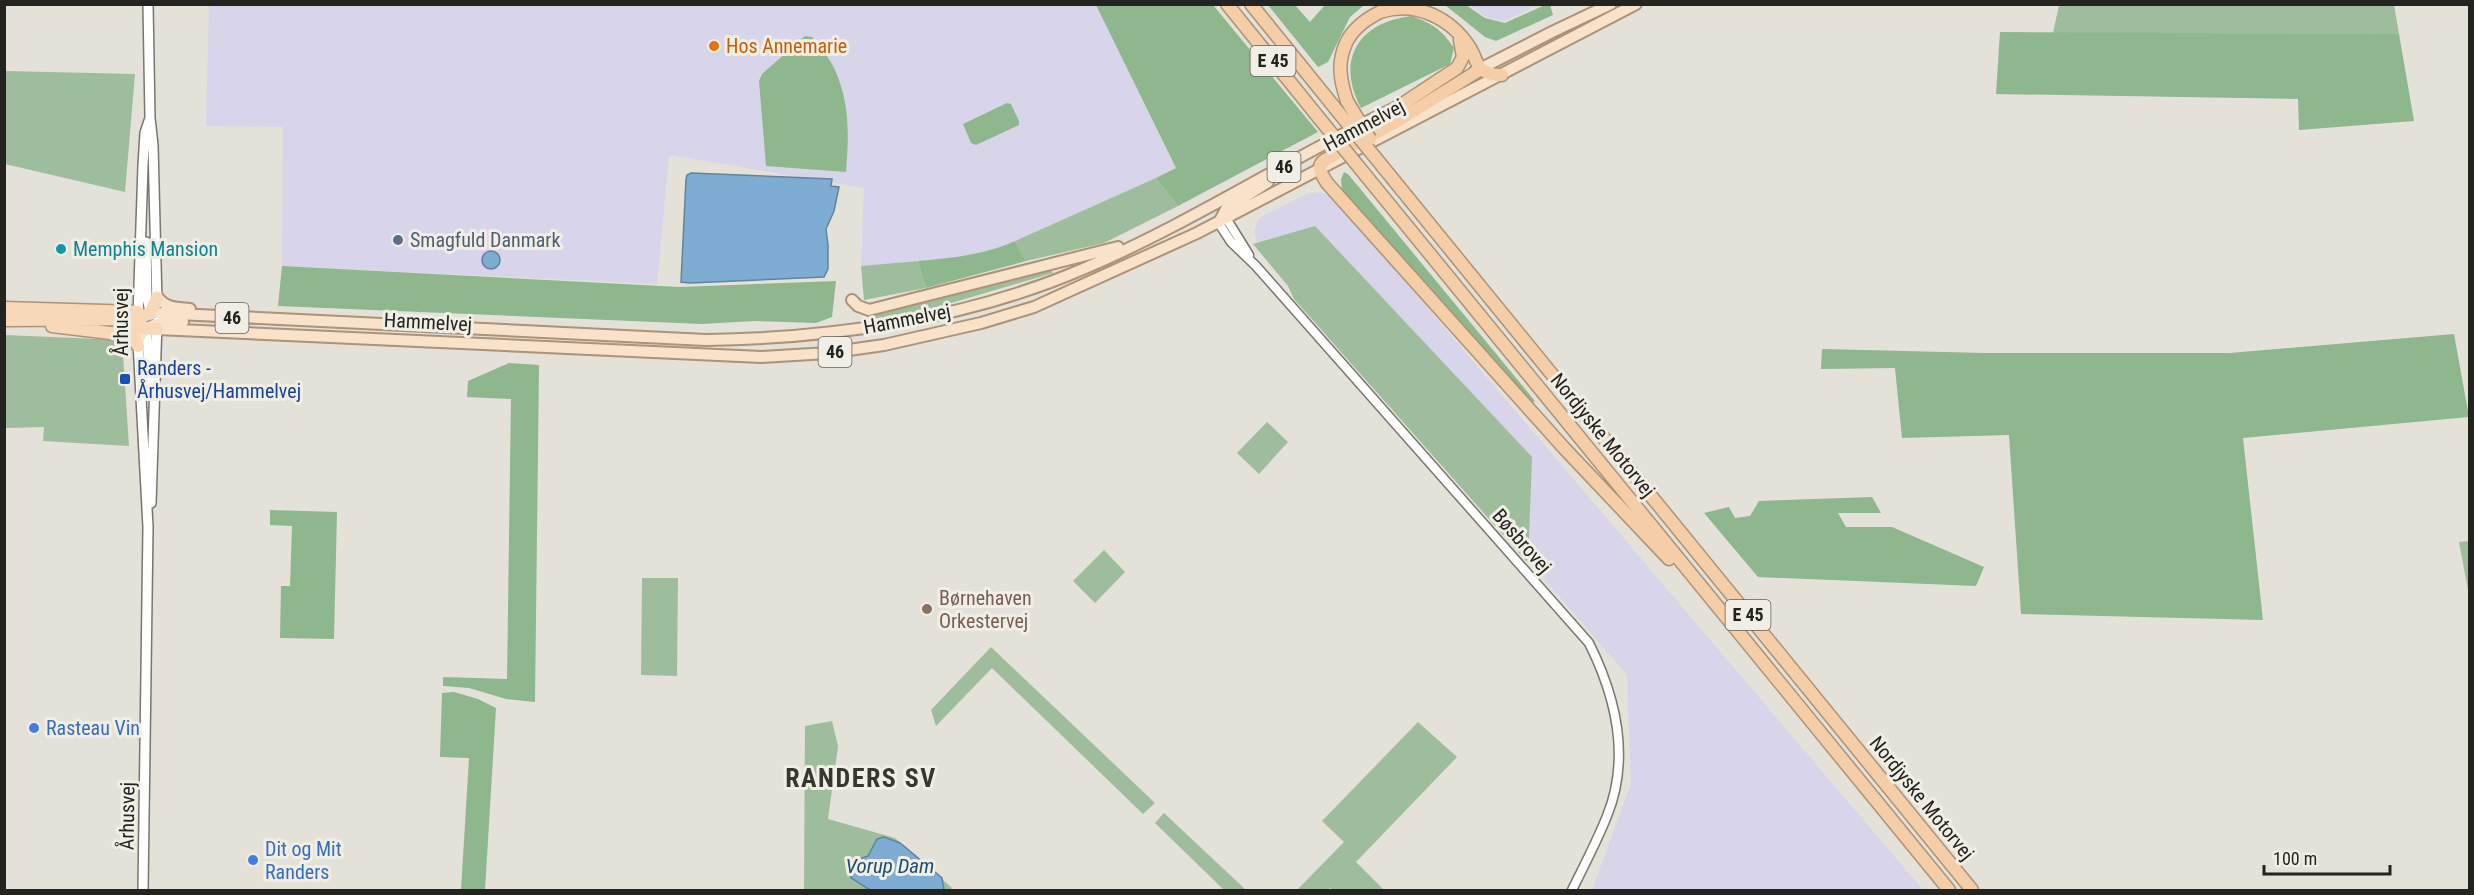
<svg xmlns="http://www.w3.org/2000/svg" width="2474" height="895" viewBox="0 0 2474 895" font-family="'Roboto Condensed',sans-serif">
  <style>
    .industrial { fill: #d8d4ea }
    .green { fill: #9ebd9d }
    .forest { fill: #8eb78d }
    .water { fill: #7facd2; stroke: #63839c; stroke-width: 1.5 }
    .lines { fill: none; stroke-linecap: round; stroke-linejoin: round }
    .tertiary-casing { stroke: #78776e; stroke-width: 11 }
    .secondary-casing { stroke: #78776e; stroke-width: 12 }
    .primary-casing { stroke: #ac9277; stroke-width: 14 }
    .trunk-casing { stroke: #ac9277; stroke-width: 15 }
    .motorway-casing { stroke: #ac9277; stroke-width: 15 }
    .tertiary { stroke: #fff; stroke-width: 8 }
    .secondary { stroke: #fff; stroke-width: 9 }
    .primary { stroke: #f9e2ca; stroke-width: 10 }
    .trunk { stroke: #f7d8b8; stroke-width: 12 }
    .motorway { stroke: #f5cea7; stroke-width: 12 }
    .motorway-bridge-casing { stroke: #ac9277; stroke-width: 15; stroke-linecap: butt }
    .motorway-bridge { stroke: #f5cea7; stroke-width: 12 }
    .food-dot { fill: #e8710a; stroke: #f1efe5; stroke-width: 2 }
    .service-dot { fill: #5c6f8a; stroke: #f1efe5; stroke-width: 2 }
    .culture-dot { fill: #0f9aa8; stroke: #f1efe5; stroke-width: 2 }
    .transit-dot { fill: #1a4fb4; stroke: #f1efe5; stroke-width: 2 }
    .education-dot { fill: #8d6e63; stroke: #f1efe5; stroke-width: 2 }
    .shop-dot { fill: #3f7fe0; stroke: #f1efe5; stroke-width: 2 }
    .labels { text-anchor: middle; stroke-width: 6; stroke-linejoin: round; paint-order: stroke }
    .shield { fill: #f1efe5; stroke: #61605a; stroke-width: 1.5 }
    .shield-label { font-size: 18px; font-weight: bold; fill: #23231f }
    .food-label { font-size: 20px; fill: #c56008; stroke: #f1efe5; text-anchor: start }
    .street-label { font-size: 20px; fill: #23231f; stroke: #f1efe5 }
    .service-label { font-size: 20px; fill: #4e5e75; stroke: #f1efe5; text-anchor: start }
    .culture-label { font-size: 20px; fill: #0d838f; stroke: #f1efe5; text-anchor: start }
    .transit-label { font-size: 20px; fill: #164399; stroke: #f1efe5; text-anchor: start }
    .education-label { font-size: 20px; fill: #785e54; stroke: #f1efe5; text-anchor: start }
    .shop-label { font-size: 20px; fill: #366cbe; stroke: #f1efe5; text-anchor: start }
    .water-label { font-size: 21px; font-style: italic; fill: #1a4d73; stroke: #f1efe5 }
    .district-label { font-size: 26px; font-weight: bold; letter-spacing: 1.5px; fill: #38372f; stroke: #f1efe5 }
  </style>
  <rect width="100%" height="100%" fill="#e3e1d8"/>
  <path class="industrial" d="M1096,4L1176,169L1001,247L957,258L861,266L864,188L669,155L657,284L282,266L283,127L206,126L209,5Z
    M1470,5H1539L1504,21L1486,17Z
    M1321,192L1335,199L1923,890H1592L1631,784L1627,675L1258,248L1254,231L1259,218L1306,194Z"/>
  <path class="green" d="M2394,5L2399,34L2053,33L2059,5Z
    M5,71L135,74L125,192L5,164Z
    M1156,178L1178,206L1104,243L1026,261L1015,241Z
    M1315,226L1532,457L1528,563L1294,299L1288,286L1253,244Z
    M918,261L926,288L864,300L861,266Z
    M1050,268L1053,273L931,309L864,321L868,314Z
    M5,335L122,340L129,446L43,441L44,427L5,428Z
    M1267,422L1288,442L1259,474L1237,453Z
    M2469,541L2470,590H2468L2459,542Z
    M1104,550L1125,572L1095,603L1073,581Z
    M642,578H678L677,676L641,675Z
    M991,647L1155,803L1143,814L992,668L936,726L931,710Z
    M832,721L838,746L828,819L895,838L952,888L951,890H804L805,726Z
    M1418,722L1457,757L1356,862L1384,890H1333L1330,888L1328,890H1297L1344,842L1322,821Z
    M1164,813L1246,890H1224L1155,823Z"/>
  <path class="forest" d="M1096,5H1213L1318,132L1178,206L1156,178L1176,168Z
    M1268,5H1295L1310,22L1325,5H1364L1350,17L1328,62L1318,67Z
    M1445,5H1466L1485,18L1505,23L1545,5H1550L1553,15L1496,41L1485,37Z
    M1412,16C1433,24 1441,29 1454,48L1450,64L1361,108C1335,59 1359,22 1412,16Z
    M2000,32L2399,34L2414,121L2299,130L2298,99L1996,94Z
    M805,36L812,37C820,47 829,57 834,68C850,101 849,136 846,172L766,166L759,81L762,74Z
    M1007,103L1011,104L1019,121V125L976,145L971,143L963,124Z
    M1344,172L1348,174L1535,401L1532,403L1342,191L1341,179Z
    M1015,241L1026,261L926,288L918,261C951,258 984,255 1015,241Z
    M282,266L680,287L836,281L832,317L816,323L755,321L702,324L278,306Z
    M2454,334L2469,417L2243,438L2263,620L2021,614L2009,435L1902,438L1895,368L1821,369L1822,349L1986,353H2230Z
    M509,363L539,365L535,702L506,699L469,688L443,686V677L507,679L511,399L467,397L468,381Z
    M1872,497L1881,513H1838L1846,527H1892L1984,567L1976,586L1758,577L1704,513L1729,507L1735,518L1750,516L1759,501Z
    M270,510L337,512L334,639L280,638L281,586H290L292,526L270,525Z
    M454,692L478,699L496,708L485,890H461L469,758L440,757L442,693Z"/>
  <path class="water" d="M691,173L832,179L831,186L839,187L834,211L826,229L828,245V269L824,277L690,283L681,282L686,179L687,175Z
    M482 260a9 9 0 1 1 18 0a9 9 0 1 1-18 0Z
    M884,837L900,843L942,878L944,890H870L851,878L855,860L868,856L877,839Z"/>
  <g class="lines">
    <g class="tertiary-casing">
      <path id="tertiary" d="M1226,218L1249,255
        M1218,222L1231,242L1256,266L1589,643C1616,697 1631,757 1607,816C1597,841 1584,866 1572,890"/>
    </g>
    <g class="secondary-casing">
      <path id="secondary" d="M148,4L150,118L153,145L157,303
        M146,242L147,299L151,315
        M138,316L143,165L145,133L150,118
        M144,326L147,335L150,392
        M138,342L148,527L143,890
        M151,503L157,322"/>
    </g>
    <g class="primary-casing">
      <path id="primary" d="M1474,72L1552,32L1611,4
        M1219,222L1226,209L1268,182
        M157,296C164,308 177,308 190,309
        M852,300L858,306L869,310L1118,247
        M157,313L706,340C834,338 964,320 1083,269C1194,222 1296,154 1405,103
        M157,329L761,357L828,353L884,345L981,323L1034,307L1197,233L1636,4
        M138,341C147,321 163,322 183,322"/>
    </g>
    <g class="trunk-casing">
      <path id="trunk" d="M4,308L138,312
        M4,320L138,319L150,313L157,299
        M52,326L127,335L134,339L138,346
        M119,327L157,329"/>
    </g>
    <g class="motorway-casing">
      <path id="motorway" d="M1227,4L1319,118
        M1251,4L1335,108
        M1481,69L1396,122L1325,160C1315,167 1322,174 1327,183L1564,448L1669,559
        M1347,101C1340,80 1337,63 1346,43C1353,28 1366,19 1380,12C1415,0 1451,18 1470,48C1474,54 1476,63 1480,68C1486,74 1495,75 1502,75
        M1398,107L1457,68L1463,57L1460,40
        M1383,167L1972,890
        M1367,177L1949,890"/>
    </g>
    <use href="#tertiary" class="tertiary"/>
    <use href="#secondary" class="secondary"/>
    <use href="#primary" class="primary"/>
    <use href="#trunk" class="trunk"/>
    <use href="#motorway" class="motorway"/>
    <g class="motorway-bridge-casing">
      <path id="motorway-bridge" d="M1347,101L1370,139
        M1335,108L1383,167
        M1319,118L1367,177"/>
    </g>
    <use href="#motorway-bridge" class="motorway-bridge"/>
  </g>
  <circle class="food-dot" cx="714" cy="46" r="6"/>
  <circle class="service-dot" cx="398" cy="240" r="6"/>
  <circle class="culture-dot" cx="61" cy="249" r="6"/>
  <rect class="transit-dot" x="119" y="373" width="12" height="12" rx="3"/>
  <circle class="education-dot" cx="927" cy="609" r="6"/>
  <g class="shop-dot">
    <circle cx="34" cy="728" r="6"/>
    <circle cx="253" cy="860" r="6"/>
  </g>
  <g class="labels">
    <g class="shield">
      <rect x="1250.5" y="46" width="45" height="30" rx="4.5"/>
      <rect x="1267.5" y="152" width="33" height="30" rx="4.5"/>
      <rect x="215.5" y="303" width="33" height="30" rx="4.5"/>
      <rect x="818.5" y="337" width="33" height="30" rx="4.5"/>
      <rect x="1725.5" y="600" width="45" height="30" rx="4.5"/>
    </g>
    <g class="shield-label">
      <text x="1273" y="67">E 45</text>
      <text x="1284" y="173">46</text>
      <text x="232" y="324">46</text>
      <text x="835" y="358">46</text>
      <text x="1748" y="621">E 45</text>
    </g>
    <g class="food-label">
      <text x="726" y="53">Hos Annemarie</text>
    </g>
    <g class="street-label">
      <text transform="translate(1364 125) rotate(-28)" y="7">Hammelvej</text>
      <text transform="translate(907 319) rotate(-11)" y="7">Hammelvej</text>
      <text transform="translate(121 322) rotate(-90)" y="7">Århusvej</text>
      <text transform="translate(428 322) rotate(3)" y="7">Hammelvej</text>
      <text transform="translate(1603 435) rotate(51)" y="7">Nordjyske Motorvej</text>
      <text transform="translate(1522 541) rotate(49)" y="7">Bøsbrovej</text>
      <text transform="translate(1922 798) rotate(51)" y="7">Nordjyske Motorvej</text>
      <text transform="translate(127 816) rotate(-89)" y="7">Århusvej</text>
    </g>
    <g class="service-label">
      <text x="410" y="247">Smagfuld Danmark</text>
    </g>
    <g class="culture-label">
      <text x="73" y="256">Memphis Mansion</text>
    </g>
    <g class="transit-label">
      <text x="137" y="375">Randers -<tspan x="137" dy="23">Århusvej/Hammelvej</tspan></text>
    </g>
    <g class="education-label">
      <text x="939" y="605">Børnehaven<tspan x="939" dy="23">Orkestervej</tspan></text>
    </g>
    <g class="shop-label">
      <text x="46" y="735">Rasteau Vin</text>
      <text x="265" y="856">Dit og Mit<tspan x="265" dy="23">Randers</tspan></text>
    </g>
    <g class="water-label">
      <text x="890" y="873">Vorup Dam</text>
    </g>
    <g class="district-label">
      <text x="861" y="787">RANDERS SV</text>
    </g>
  </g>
  <rect width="2474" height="895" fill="none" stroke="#23231f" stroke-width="12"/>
  <path d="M2264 865v9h126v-9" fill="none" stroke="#23231f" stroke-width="3"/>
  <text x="2273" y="865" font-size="18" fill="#23231f" stroke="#f1efe5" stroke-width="4.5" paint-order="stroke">100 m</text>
</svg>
